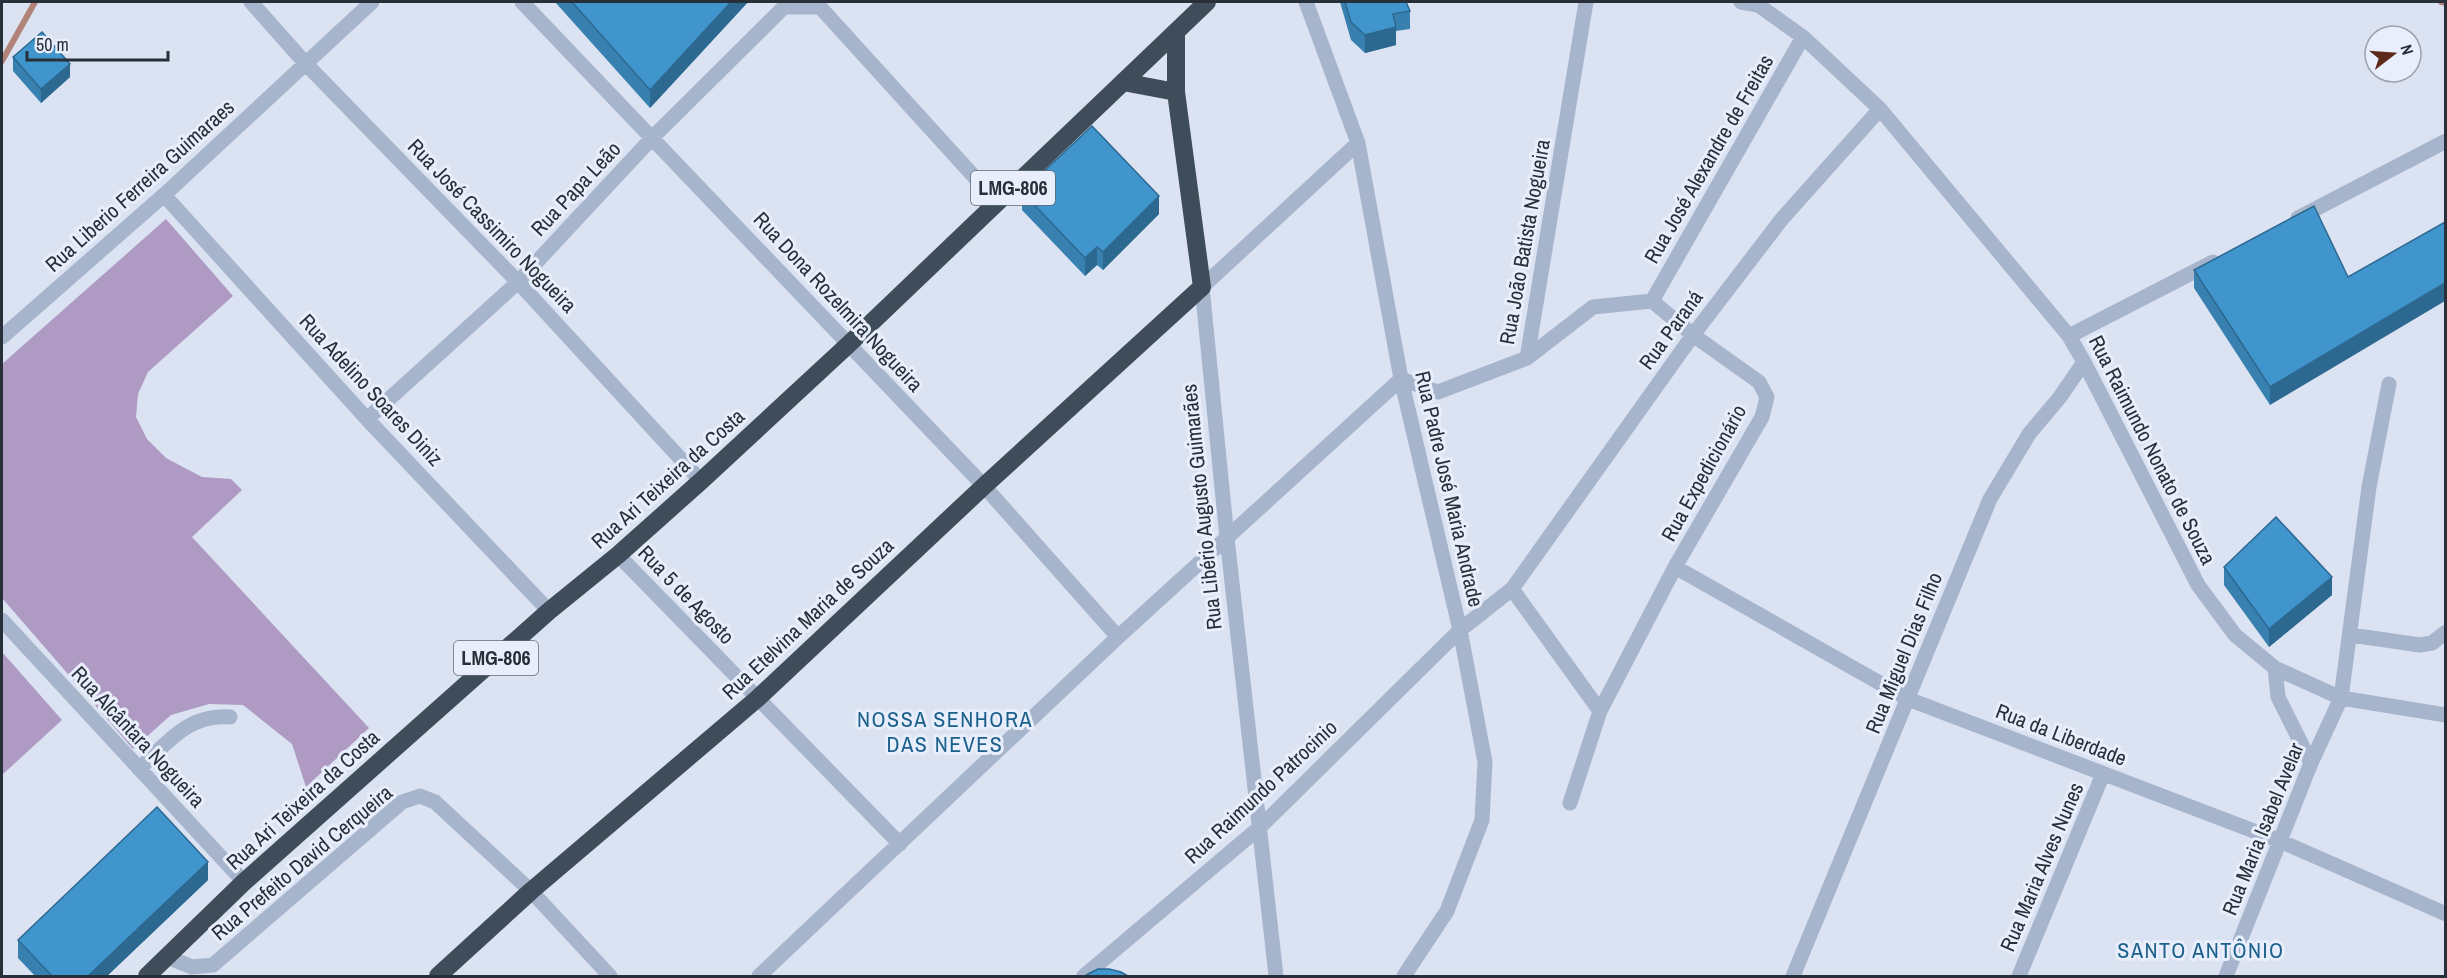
<svg xmlns="http://www.w3.org/2000/svg" width="2447" height="978" viewBox="0 0 2447 978" font-family="'Archivo Narrow',sans-serif">
  <style>
    .green { fill: #ae9ac3 }
    .lines { fill: none; stroke-linecap: round; stroke-linejoin: round }
    .stream { stroke: #b28378; stroke-width: 6 }
    .minor { stroke: #a6b5cc; stroke-width: 15 }
    .highway { stroke: #3e4d59; stroke-width: 18 }
    .wall { fill: #3780b0 }
    .shaded-wall { fill: #2d6890 }
    .building { fill: #4095cd; stroke: #2d6890; stroke-width: 1.5 }
    .labels { text-anchor: middle; stroke-width: 6; stroke-linejoin: round; paint-order: stroke }
    .shield { fill: #e8eefb; stroke: #616972; stroke-width: 1.5 }
    .shield-label { font-size: 20px; font-weight: bold; fill: #273038 }
    .street-label { font-size: 21px; fill: #273038; stroke: #e8eefb }
    .neighbourhood-label { font-size: 22px; letter-spacing: 1.5px; fill: #1c608c; stroke: #e8eefb }
  </style>
  <rect width="100%" height="100%" fill="#dbe3f3"/>
  <path class="green" d="M166,219L233,296L148,372L138,394L136,417L147,439L166,458L202,477L231,479L242,490L192,537L369,728L306,787L292,744L243,705L209,704L171,715L133,749L2,598V364Z
    M2,652L62,720L2,775Z"/>
  <g class="lines">
    <path class="stream" d="M2441,2L2446,3
      M2,61L35,2"/>
    <path class="minor" d="M251,2L306,64L518,282L701,481
      M522,2L984,486L1118,637
      M1306,2L1358,143L1401,379L1460,630L1485,762L1482,820L1447,911L1404,976
      M1741,2L1758,5L1803,37L1880,109L2069,336L2084,362L2198,585L2235,635L2275,668L2341,698L2446,715
      M164,195L367,419L549,611
      M2298,218L2446,141
      M1652,301L1803,37
      M2069,336L2213,262
      M2,337L164,195L372,2
      M1527,358L1586,2
      M1401,379L1438,392L1527,358L1593,307L1652,301L1693,335L1759,382L1767,397L1762,417L1675,567L1600,711L1570,803
      M367,419L518,282L653,137L784,7H820L998,203
      M618,555L900,844
      M1675,567L1908,699L2280,841L2446,914
      M1512,589L1600,711
      M2,620L244,882
      M2351,635L2420,645L2432,643L2446,632
      M2275,668L2278,697L2311,763
      M139,769C168,742 188,714 230,717
      M167,957L192,967L213,965L402,802L420,796L435,802L531,891L610,976
      M759,976L1118,637L1401,379
      M1084,976L1259,828L1460,630L1512,589L1693,335L1781,220L1880,109
      M1276,976L1227,538L1202,287L1358,143
      M1793,976L1990,499L2029,434L2060,397L2084,362
      M2019,976L2103,774
      M2226,976L2311,763L2341,698L2369,487L2389,384"/>
    <path class="highway" d="M1123,82L1176,92
      M147,976L244,882L549,611L618,555L701,481L849,344L1207,2
      M438,976L531,891L758,698L984,486L1202,287L1176,92V32"/>
  </g>
  <path class="wall" d="M555,2H748L650,108Z
    M1340,2H1406L1410,11V29L1396,31V45L1365,53L1351,40Z
    M13,57L70,77L41,103L13,71Z
    M1022,192L1159,214L1103,270L1097,265L1085,276L1022,210Z
    M2194,270L2348,277L2270,405L2194,288Z
    M2224,567L2332,595L2269,647L2224,585Z
    M208,880L107,976H35L18,958V940Z"/>
  <path class="shaded-wall" d="M731,2H748L650,108V90Z
    M1396,27V45L1365,53V35Z
    M70,64V77L41,103V89Z
    M1159,196V214L1103,270V252Z
    M1097,247V265L1085,276V258Z
    M2445,283V301L2270,405V387Z
    M2332,577V595L2269,647V629Z
    M208,862V880L107,976H88Z"/>
  <path class="building" d="M572,2H731L650,90Z
    M1345,2H1406L1410,11L1393,14L1396,27L1365,35L1351,22Z
    M42,32L70,64L41,89L13,57Z
    M1092,126L1159,196L1103,252L1097,247L1085,258L1022,192Z
    M2314,206L2348,277L2445,222V283L2270,387L2194,270Z
    M2276,517L2332,577L2269,629L2224,567Z
    M157,807L208,862L88,976H52L18,940Z
    M1098,969H1109L1121,972L1128,976H1085L1088,974Z"/>
  <g class="labels">
    <g class="shield">
      <rect x="971" y="171" width="84" height="34" rx="4.5"/>
      <rect x="454" y="641" width="84" height="34" rx="4.5"/>
    </g>
    <g class="shield-label">
      <text x="1013" y="195">LMG-806</text>
      <text x="496" y="665">LMG-806</text>
    </g>
    <g class="street-label">
      <text transform="translate(1709 159) rotate(-60)" y="7">Rua José Alexandre de Freitas</text>
      <text transform="translate(140 186) rotate(-42)" y="7">Rua Liberio Ferreira Guimaraes</text>
      <text transform="translate(576 189) rotate(-47)" y="7">Rua Papa Leão</text>
      <text transform="translate(492 226) rotate(46)" y="7">Rua José Cassimiro Nogueira</text>
      <text transform="translate(1525 242) rotate(-80)" y="7">Rua João Batista Nogueira</text>
      <text transform="translate(838 302) rotate(47)" y="7">Rua Dona Rozelmira Nogueira</text>
      <text transform="translate(1671 330) rotate(-54)" y="7">Rua Paraná</text>
      <text transform="translate(371 390) rotate(47)" y="7">Rua Adelino Soares Diniz</text>
      <text transform="translate(2152 450) rotate(63)" y="7">Rua Raimundo Nonato de Souza</text>
      <text transform="translate(1704 473) rotate(-61)" y="7">Rua Expedicionário</text>
      <text transform="translate(668 479) rotate(-42)" y="7">Rua Ari Teixeira da Costa</text>
      <text transform="translate(1449 489) rotate(77)" y="7">Rua Padre José Maria Andrade</text>
      <text transform="translate(1202 507) rotate(-96)" y="7">Rua Libério Augusto Guimarães</text>
      <text transform="translate(686 595) rotate(46)" y="7">Rua 5 de Agosto</text>
      <text transform="translate(808 619) rotate(-43)" y="7">Rua Etelvina Maria de Souza</text>
      <text transform="translate(1904 653) rotate(-68)" y="7">Rua Miguel Dias Filho</text>
      <text transform="translate(2061 735) rotate(21)" y="7">Rua da Liberdade</text>
      <text transform="translate(138 737) rotate(47)" y="7">Rua Alcântara Nogueira</text>
      <text transform="translate(1261 792) rotate(-43)" y="7">Rua Raimundo Patrocinio</text>
      <text transform="translate(303 800) rotate(-42)" y="7">Rua Ari Teixeira da Costa</text>
      <text transform="translate(2263 829) rotate(-68)" y="7">Rua Maria Isabel Avelar</text>
      <text transform="translate(302 863) rotate(-40)" y="7">Rua Prefeito David Cerqueira</text>
      <text transform="translate(2042 867) rotate(-67)" y="7">Rua Maria Alves Nunes</text>
    </g>
    <g class="neighbourhood-label">
      <text x="945" y="727">NOSSA SENHORA<tspan x="945" dy="25">DAS NEVES</tspan></text>
      <text x="2201" y="958">SANTO ANTÔNIO</text>
    </g>
  </g>
  <rect width="2447" height="978" fill="none" stroke="#273038" stroke-width="6"/>
  <g transform="translate(2393 54) rotate(73)"><circle r="28" fill="#e8eefb" stroke="#9ba2ad" stroke-width="1.5"/>
  <path d="M0-4.5L10 22L0 15L-10 22Z" fill="#5c291a"/>
  <text y="-9" font-size="16" font-weight="bold" text-anchor="middle" fill="#273038">N</text>
  </g>
  <path d="M27 51v9h141v-9" fill="none" stroke="#273038" stroke-width="3"/>
  <text x="36" y="51" font-size="18" fill="#273038" stroke="#e8eefb" stroke-width="4.5" paint-order="stroke">50 m</text>
</svg>
